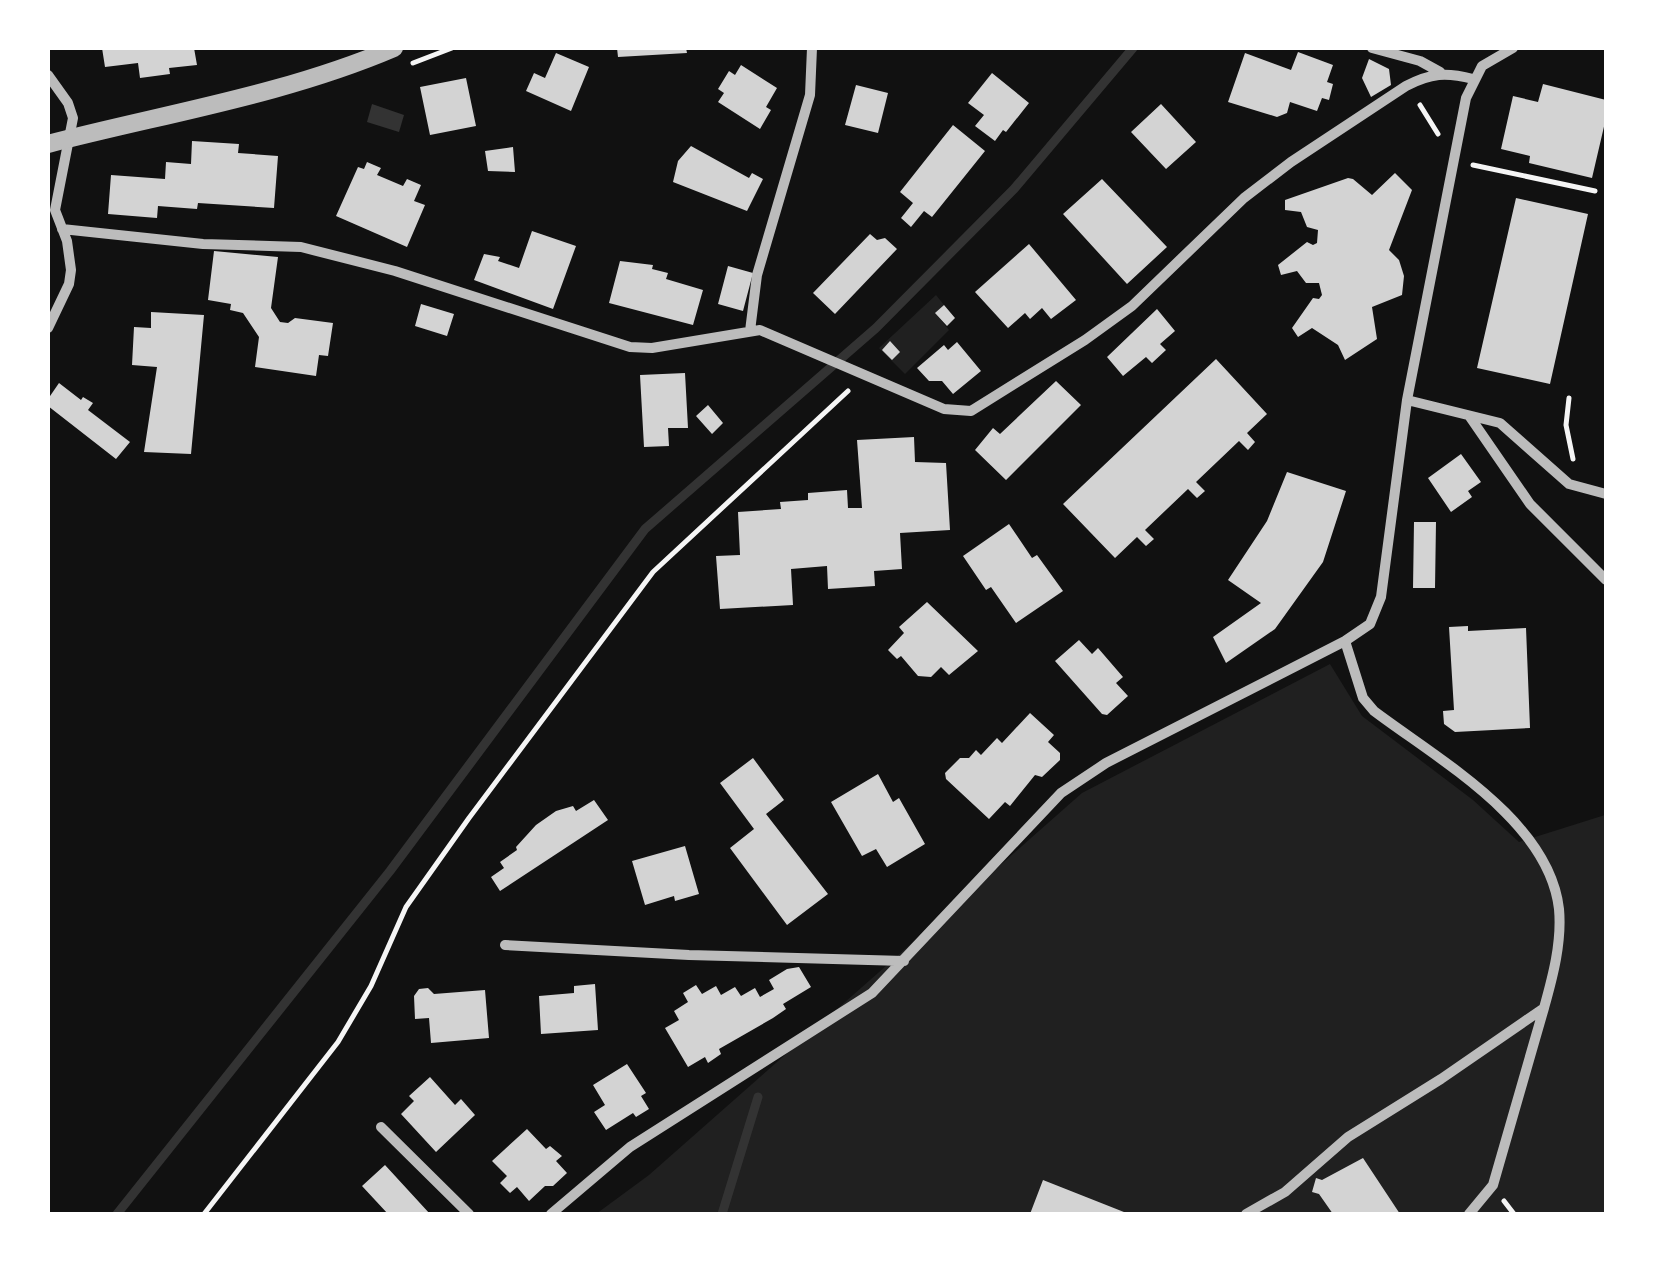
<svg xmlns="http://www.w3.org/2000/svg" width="1654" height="1262" viewBox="0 0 1654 1262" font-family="'Asap Condensed',sans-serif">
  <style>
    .green { fill: #202020 }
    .water { fill: #333 }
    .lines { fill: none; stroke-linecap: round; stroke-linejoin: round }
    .stream { stroke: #333; stroke-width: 9 }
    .building { fill: #d3d3d3 }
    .path { stroke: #f5f5f5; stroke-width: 5 }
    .minor { stroke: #bcbcbc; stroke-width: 10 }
    .tertiary { stroke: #bcbcbc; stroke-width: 18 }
  </style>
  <rect width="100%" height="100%" fill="#111"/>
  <path class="green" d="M936,295L944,305L936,314L949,330L905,374L879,348Z
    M1330,664L1362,716L1473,800L1519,842L1605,815L1606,751V1212L1578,1214H596L649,1175L1082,793Z"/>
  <path class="water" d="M372,104L404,115L399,132L367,122Z"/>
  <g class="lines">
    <path class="stream" d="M117,1214L390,871L645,529L876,328L1014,189L1133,48
      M722,1214L758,1097"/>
  </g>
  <path class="building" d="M102,48H194L197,65L169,68L170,74L140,78L138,63L105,67Z
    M617,48H686L687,53L618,57Z
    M1298,52L1333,65L1327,82L1333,84L1329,100L1322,98L1317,111L1290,102L1287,113L1277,117L1228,102L1245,53L1291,70Z
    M556,53L589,67L571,111L526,91L534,73L545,78Z
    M1369,59L1389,69L1391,85L1371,97L1362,78Z
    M741,65L777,88L766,107L771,110L760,129L718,102L724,93L718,89L729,71L735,75Z
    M992,73L1029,103L1006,132L1003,130L995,141L975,126L984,115L968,103Z
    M466,78L476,126L430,135L420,87Z
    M1543,84L1606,100V118L1592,178L1529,163L1530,156L1501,149L1513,96L1538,102Z
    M856,85L888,93L878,133L845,125Z
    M1161,104L1196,142L1166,169L1131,132Z
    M953,125L985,151L932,217L924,211L911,227L901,218L913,203L900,192Z
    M192,141L239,144L238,153L278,156L274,208L198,203L197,209L158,206L157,218L108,214L111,175L165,179L166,162L191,164Z
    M691,146L749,178L752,173L763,179L747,211L673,182L678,161Z
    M513,147L515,172L488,171L485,151Z
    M367,162L381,168L377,175L403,186L407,179L421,185L414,201L425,205L407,247L336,216L358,167L364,169Z
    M1395,173L1412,190L1389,250L1399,260L1404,276L1402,295L1372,307L1377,339L1345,360L1338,345L1312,328L1298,337L1292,328L1313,298L1319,299L1322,295L1319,283H1306L1297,271L1281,275L1278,265L1307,242L1313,245L1317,243L1318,230L1307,227L1301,212L1285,210V200L1348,178L1353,179L1372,195Z
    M1102,179L1167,247L1127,284L1063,214Z
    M1516,198L1588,214L1550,384L1477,368Z
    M532,231L576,246L553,309L474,280L484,254L500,257L498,261L519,268Z
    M870,234L877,240L885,238L897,249L835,314L813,293Z
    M1029,244L1076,300L1051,319L1042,308L1030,319L1025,313L1008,328L975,292Z
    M214,251L278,257L271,308L280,322L288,323L295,318L333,323L328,356L319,355L316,376L255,367L259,337L243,313L230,310L231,304L208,300Z
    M620,261L653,265L652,269L668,273L666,279L703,290L693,325L609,303Z
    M728,266L753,273L743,311L718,304Z
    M421,304L454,314L447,336L415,326Z
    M944,305L955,318L947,326L935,313Z
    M1157,309L1175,331L1160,344L1166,350L1152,363L1146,357L1123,376L1107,357Z
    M151,312L204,315L191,454L144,452L157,367L132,365L134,327L151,328Z
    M890,341L900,352L892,360L882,350Z
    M957,342L981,371L953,394L942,381H929L917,368L944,345L948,350Z
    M1216,359L1267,414L1247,433L1255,442L1248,450L1239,441L1196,482L1205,491L1197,498L1188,489L1145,530L1154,539L1146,546L1137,537L1115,558L1063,504Z
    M685,373L688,428H668L669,446L644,447L640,375Z
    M1056,381L1081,405L1006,480L975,450L993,428L1000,434Z
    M59,383L81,400L83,397L93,403L88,410L130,442L116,459L48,406V399Z
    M708,405L723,423L712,434L696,416Z
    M914,437L915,462L946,463L950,530L900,533L902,569L874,571L875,586L828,589L827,566L791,569L793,605L720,609L716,556L740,555L738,512L781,509L780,502L808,500V493L847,490L848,508H862L857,440Z
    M1461,454L1481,482L1468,491L1472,497L1451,512L1428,478Z
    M1287,472L1346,491L1323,562L1275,629L1226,663L1213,637L1261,603L1228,580L1267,521Z
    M1414,522H1436L1435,588H1413Z
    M1009,524L1032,558L1037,555L1063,591L1016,623L991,587L986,590L963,556Z
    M927,602L978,651L949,675L941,667L931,677L918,676L901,656L897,659L888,650L904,633L899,627Z
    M1468,626V631L1526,628L1530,728L1455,732L1444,724L1443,711L1454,710L1449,627Z
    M1079,640L1092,654L1098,648L1123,677L1116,683L1128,696L1107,715L1102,714L1055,661Z
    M1030,713L1054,735L1048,742L1060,753V760L1042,777L1035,775L1010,806L1005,802L989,819L946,779L945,773L960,758H969L976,750L981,755L997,738L1002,743Z
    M753,758L784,800L766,814L828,894L787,925L730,848L754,829L720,783Z
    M878,774L893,802L899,798L925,844L887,867L876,849L862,856L831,802Z
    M594,800L608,820L500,891L491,877L504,868L500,862L517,850L516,847L536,825L556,811L573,806L576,811Z
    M685,846L699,894L675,901L674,896L645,905L632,861Z
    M799,967L811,987L783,1004L786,1009L773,1018L719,1049L721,1054L708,1063L705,1057L688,1067L665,1028L679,1020L674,1011L688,1002L683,993L696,985L702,994L716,986L721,995L735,987L741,996L755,988L760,997L774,989L769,980L787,969Z
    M595,984L598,1030L541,1034L539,996L574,993V986Z
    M428,988L434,994L485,990L489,1038L431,1043L429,1018L415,1019L414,996L419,989Z
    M627,1064L646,1093L641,1096L649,1109L636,1117L633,1113L606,1130L594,1112L605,1105L593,1085Z
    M430,1077L455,1105L461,1099L475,1115L436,1152L401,1114L414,1101L409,1096Z
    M527,1129L546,1149L550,1146L562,1156L556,1161L567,1173L553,1186H545L529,1201L517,1187L510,1193L500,1183L507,1176L492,1161Z
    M1363,1158L1400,1214H1333L1319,1194L1312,1192L1316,1178L1322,1180Z
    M385,1165L430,1214H388L362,1186Z
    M1043,1180L1129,1214H1030Z"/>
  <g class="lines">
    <path class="path" d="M413,63L452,48
      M1420,105L1438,134
      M1473,165L1595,191
      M1569,398L1566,425L1573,459
      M1504,1201L1514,1214
      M204,1214L338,1042L371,986L406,907L469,818L653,572L848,391"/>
    <path class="minor" d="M1372,48L1420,61L1440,72
      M48,75L68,103L73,118L55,210L67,241L71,270L69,284L48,328
      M62,229L203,244L301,247L395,271L630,347L652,348L760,330L944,409L971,411L1085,340L1132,306L1244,198L1291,162L1406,86C1431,73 1446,72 1473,79
      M750,331L757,275L810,95L812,48
      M1407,400L1500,423L1569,484L1606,494
      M1470,417L1530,504L1606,580
      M505,945L689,955L904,961
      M381,1127L469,1214
      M551,1214L630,1147L872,993L1061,793L1106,763L1345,641L1370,624L1381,597L1407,400L1466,98L1482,66L1513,48
      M1246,1214L1285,1192L1348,1137L1441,1079L1544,1008C1553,976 1562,942 1559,909C1549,821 1439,760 1374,711L1363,698L1345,641
      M1469,1214L1493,1185L1544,1008"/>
    <path class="tertiary" d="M48,144C163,114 284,95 394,48"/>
  </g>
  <rect width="1654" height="1262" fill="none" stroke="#ffffff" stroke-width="100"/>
</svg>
